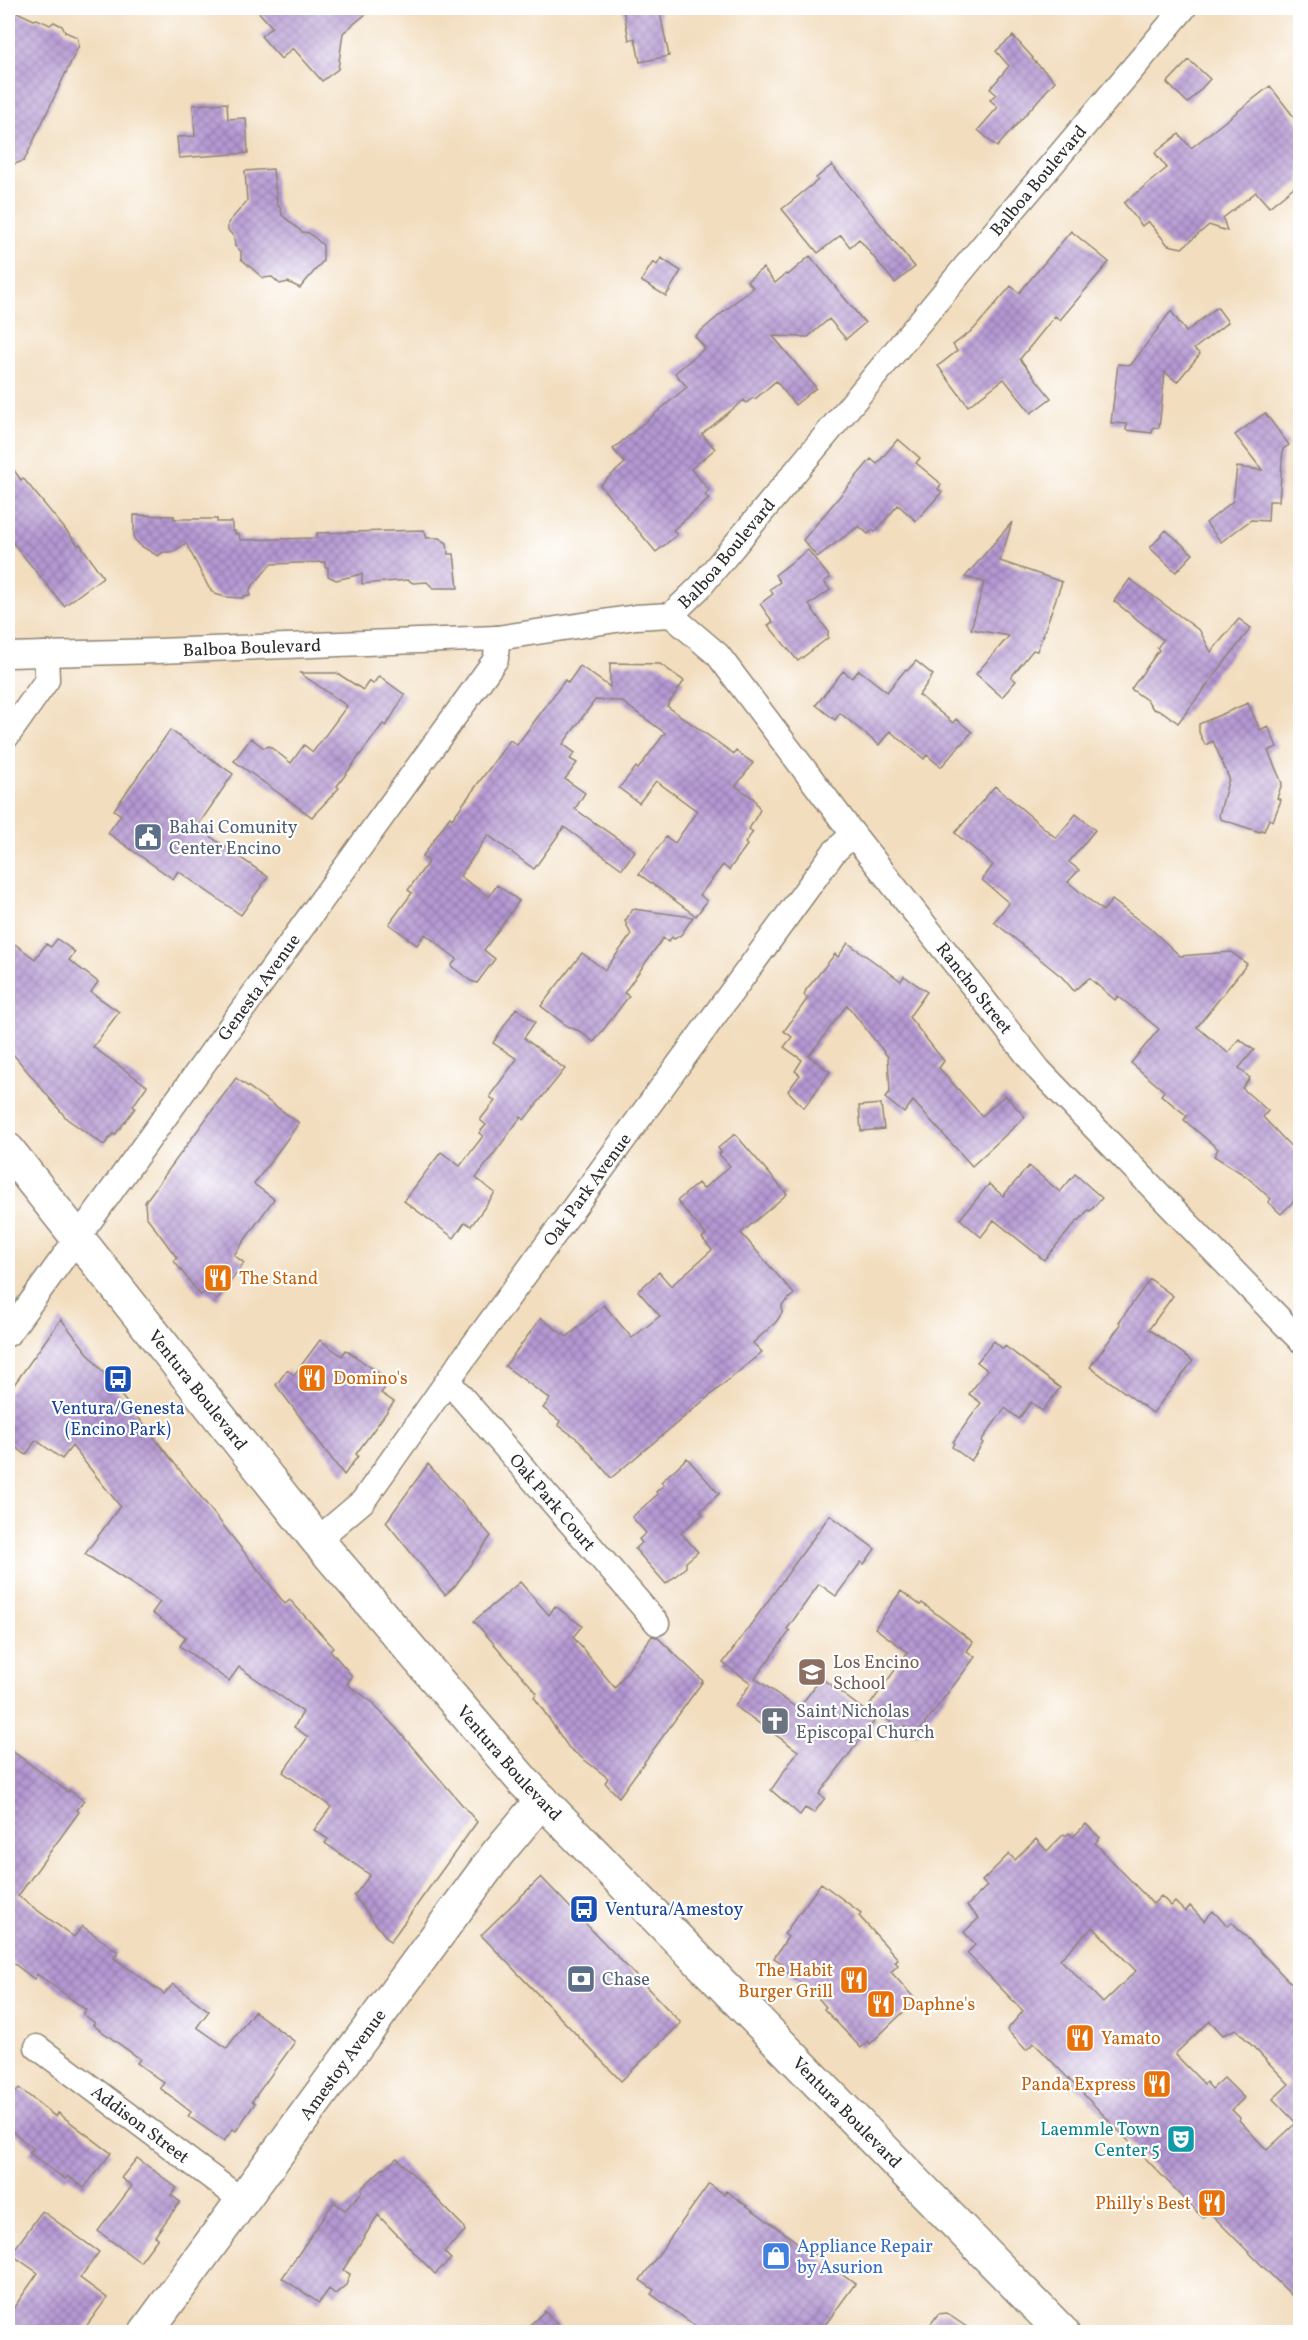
<svg xmlns="http://www.w3.org/2000/svg" width="1308" height="2340" viewBox="0 0 1308 2340" font-family="Vollkorn,serif">
  <style>
    .building { fill: url(#building-cross-hatch); fill-rule: evenodd }
    .lines { fill: none; stroke-linecap: round; stroke-linejoin: round }
    .street-casing { stroke: #8e8474; stroke-width: 27 }
    .secondary-casing { stroke: #8e8474; stroke-width: 36 }
    .primary-casing { stroke: #8e8474; stroke-width: 36 }
    .street { stroke: #fff; stroke-width: 24 }
    .secondary { stroke: #fff; stroke-width: 33 }
    .primary { stroke: #fff; stroke-width: 33 }
    .labels { text-anchor: middle; stroke-width: 4.5; stroke-linejoin: round; paint-order: stroke }
    .street-label { font-size: 18px; fill: #2b2b2b; stroke: #fff }
    .service-label { font-size: 18px; fill: #4e5e75; stroke: #fff; text-anchor: start }
    .food-label { font-size: 18px; fill: #c56008; stroke: #fff; text-anchor: start }
    .transit-label { font-size: 18px; fill: #164399; stroke: #fff }
    .education-label { font-size: 18px; fill: #785e54; stroke: #fff; text-anchor: start }
    .worship-label { font-size: 18px; fill: #5b616d; stroke: #fff; text-anchor: start }
    .culture-label { font-size: 18px; fill: #0d838f; stroke: #fff; text-anchor: end }
    .shop-label { font-size: 18px; fill: #366cbe; stroke: #fff; text-anchor: start }
  </style>
  <defs>
    <pattern id="building-cross-hatch" width="8" height="8" patternUnits="userSpaceOnUse" patternTransform="scale(1.5)"><rect width="8" height="8" fill="#b598d3"/><path d="M0 0l8 8M0 8l8-8" fill="none" stroke="#937cab"/></pattern>
  </defs>
  <rect width="100%" height="100%" fill="#fff"/>
  <filter id="ink" filterUnits="userSpaceOnUse"><feTurbulence type="fractalNoise" baseFrequency=".0167" numOctaves="2"/><feDisplacementMap in="SourceGraphic" scale="12" xChannelSelector="R" yChannelSelector="G"/><feConvolveMatrix kernelMatrix="1 2 1 2 8 2 1 2 1" color-interpolation-filters="sRGB"/></filter>
  <filter id="wash" filterUnits="userSpaceOnUse"><feTurbulence type="fractalNoise" baseFrequency=".008" numOctaves="4" result="noise"/><feDisplacementMap in="SourceGraphic" scale="24" xChannelSelector="R" yChannelSelector="G"/><feGaussianBlur stdDeviation="1.35" result="paint"/><feColorMatrix in="noise" values="0 0 0 0 0 0 0 0 0 0 0 0 0 0 0 0 0 1.4 0 .05"/><feComposite in="paint" operator="in"/></filter>
  <g filter="url(#wash)">
    <rect width="100%" height="100%" fill="#f2ddbe"/>
    <g id="blocks">
      <path class="building" d="M8,8L34,20L37,19L50,25L54,22L62,26L65,32L77,37L79,45L24,161L8,166Z
        M255,8H373L343,33L338,69L322,81L293,48L281,59L261,36L272,27Z
        M623,8H659L669,56L640,62L635,38L629,40Z
        M1013,36L1033,58L1032,59L1055,81L997,147L978,130L998,107L990,100L996,94L990,89L1009,66L996,51Z
        M1189,60L1210,79L1188,103L1167,83Z
        M1270,86L1300,125V182L1269,207L1256,192L1223,218L1227,231L1209,225L1182,248L1168,245L1148,221L1142,226L1124,203L1167,168L1155,153L1179,134L1191,148Z
        M227,103L228,119L246,118L248,153L179,158L177,137L195,136L193,105Z
        M832,165L915,267L895,283L859,239L850,247L841,235L818,253L782,209L818,180L816,178Z
        M273,169L277,204L281,209L282,215L302,232L309,233L323,245V261L300,288L288,282L280,284L272,277L263,278L241,259V251L235,246L234,237L228,230V223L247,201L245,171Z
        M1071,231L1109,262L1060,320L1055,316L1020,359L1051,398L1031,413L1004,379L968,406L938,366L957,351L953,345L974,329L1011,286L1019,293Z
        M810,256L865,323L846,339L829,319L808,337L773,336L816,388L795,405L776,381L755,399L753,398L746,403L744,400L702,434L715,449L691,469L709,490L705,495L709,499L673,530L677,535L656,552L600,485L625,463L613,449L687,387L675,373L705,348L695,336L753,287L747,281L763,268L775,283L786,274L788,275Z
        M661,258L681,271L666,296L641,281L653,262L657,265Z
        M1217,307L1228,322L1194,349L1200,354L1177,382L1165,372L1159,428L1153,427L1152,433L1126,430L1127,424L1111,423L1118,364L1131,365L1171,311L1186,332Z
        M1265,413L1289,445L1283,449L1279,501H1269L1268,521L1251,520L1221,542L1206,523L1233,501L1237,467L1262,470L1235,435Z
        M898,439L920,458L916,463L938,481L941,485L938,489L942,492L916,521L898,505L875,532L873,530L868,534L859,526L817,557L803,540L871,459L877,464Z
        M8,462L21,480L23,478L78,545L80,544L103,577L64,606L8,537Z
        M134,515L174,516V519H217V522H232V531H235V534H239L240,540L317,538V533L424,530L427,538H439L447,543L448,554H454L458,588H433L427,582L413,583L408,580L362,584V574L336,580L328,576V567H325V562L271,564L250,589V596H243V598L225,597L215,594L209,588L186,543L173,552H163L158,556L141,546L134,539Z
        M1012,522L1000,561L1062,582L1037,651L1033,650L1011,677L1016,681L1002,697L976,674L1009,636L971,629L984,582L965,577Z
        M1166,530L1193,554L1176,572L1150,548Z
        M808,550L830,578L824,582L830,590L809,605L828,631V638L798,661L768,625L773,622L760,604L773,594L770,589L780,582L775,575Z
        M1130,579L1200,631L1211,652L1239,619L1251,628L1178,723L1163,712L1153,709L1148,701L1131,689L1159,650L1157,648L1163,640L1114,601Z
        M916,661L933,675L919,695L953,723L956,719L972,732L941,767L927,755L924,759L890,731L879,745L840,713L835,720L816,705L843,671L852,678L859,670L887,692L906,669L908,670Z
        M610,663L660,664L684,681L667,706L734,754L736,751L753,763L736,786L754,799L760,810L749,829L753,832L745,843L747,845L729,870L723,865L700,895L707,901L696,916L639,874L666,837L675,843L697,811L656,781L639,803L619,788L636,767L638,769L665,733L621,701L595,700L563,744L575,753L570,759L577,763L565,779L585,793L575,809L635,851L622,869L564,827L534,869L488,835L460,876L489,897L497,885L519,901L484,950L495,959L477,983L471,981L451,966L457,959L425,934L417,945L389,924L412,893L408,890L429,861L422,857L450,817L452,819L510,740L517,745L565,680L568,683L580,666L610,687Z
        M300,673H337L363,690L369,681L373,684L379,676L405,695L386,726L383,724L337,786L339,788L312,817L234,761L251,738L264,748L269,746L291,763L304,745L313,752L347,706Z
        M1248,703L1260,730L1268,726L1277,747L1268,751L1282,783L1277,798L1281,800L1273,821L1269,819L1264,831L1261,830L1260,832L1220,819L1219,815L1229,778L1213,741L1205,745L1199,732V724Z
        M170,730L233,774L197,827L268,877L241,915L178,871L173,879L108,833L121,815L114,810Z
        M995,786L1056,838L1076,814L1095,830L1069,862L1079,870L1068,882L1103,911L1112,900L1153,931L1180,956L1231,952L1247,964L1197,1027L1228,1053L1239,1039L1254,1050L1239,1068L1250,1078L1242,1088L1268,1111L1263,1117L1300,1156V1195L1281,1214L1268,1202L1271,1199L1246,1176L1214,1156L1218,1149L1184,1120L1187,1116L1161,1095L1164,1091L1131,1063L1159,1029L1118,996L1115,1000L1089,978L1074,991L1062,977L994,922L1009,903L982,880L993,865L955,833Z
        M633,909L693,917L681,935L674,939L672,937L668,942L663,938L624,993L629,996L594,1042L579,1031L567,1026L541,1006L582,953L605,970L631,935L625,921Z
        M8,939L35,959L46,944L51,947L57,939L75,952L69,960L98,982L91,992L119,1012L93,1047L147,1086L133,1106L135,1108L115,1135L113,1134L104,1145L67,1119L8,1048Z
        M848,943L901,981L904,976L927,992L909,1017L944,1061L939,1068L982,1116L1005,1095L1025,1117L972,1166L913,1101L904,1113L885,1098L890,1092L888,1057L847,1005L809,1056L830,1072L804,1108L788,1091L800,1075L795,1071L802,1060L784,1047L792,1037L784,1031L808,998L804,995L806,990L835,954L838,957Z
        M516,1008L535,1022L524,1038L565,1069L524,1120L521,1117L476,1178L495,1193L471,1226L465,1222L454,1238L404,1201L441,1152L460,1166L483,1136L479,1133L486,1125L480,1120L495,1101L490,1097L491,1094L517,1059L493,1043Z
        M236,1078L299,1123L254,1184L274,1199L234,1255L244,1263L217,1300L206,1292L200,1295L174,1261L177,1258L146,1216L145,1202Z
        M881,1104L884,1129L861,1131L859,1106Z
        M735,1134L787,1194L741,1233L794,1294L782,1305V1313L776,1322L753,1343L762,1352L611,1478L579,1440L558,1425L560,1421L543,1408L550,1399L505,1366L541,1318L567,1337L604,1305L632,1338L660,1316L638,1291L659,1272L671,1286L712,1250L702,1238L706,1235L677,1201L698,1183L703,1189L730,1166L719,1154L721,1152L718,1148Z
        M1029,1166L1060,1192L1075,1174L1102,1198L1090,1211L1088,1210L1079,1221L1078,1220L1044,1260L994,1220L981,1237L960,1219L989,1184L1003,1196Z
        M1150,1279L1173,1296L1149,1329L1193,1361L1153,1413L1090,1367L1121,1324L1119,1322Z
        M61,1319L285,1604L290,1600L333,1647L330,1650L352,1676L347,1684L375,1704L374,1705L396,1728L477,1822L390,1942L354,1896L370,1875L325,1843L328,1839L314,1830L331,1807L283,1772L308,1737L294,1727L303,1712L239,1667L229,1681L180,1646L186,1637L152,1613L160,1602L85,1554L120,1506L72,1446L62,1459L36,1440L26,1455L8,1441V1393Z
        M320,1340L342,1356L346,1350L386,1378L389,1382L381,1393L394,1402L356,1454L358,1456L344,1475L276,1385L287,1370L294,1375Z
        M994,1341L1003,1349L1005,1346L1060,1388L1042,1411L1031,1402L1019,1419L1005,1408L981,1441L983,1443L971,1461L952,1447L954,1443L953,1442L981,1403L969,1394L987,1370L977,1362Z
        M687,1458L719,1494L700,1511L703,1514L681,1533L698,1552L686,1562V1567L666,1584L635,1549L642,1543L639,1539L646,1533L632,1517L658,1494L656,1492L664,1485L661,1482Z
        M428,1464L491,1536L455,1586L445,1595L386,1522Z
        M830,1515L875,1549L864,1564L861,1562L836,1596L819,1584L787,1629L790,1631L755,1678L798,1709L821,1678L876,1719L819,1794L825,1798L814,1813L805,1808L800,1815L771,1790L798,1751L735,1706L751,1683L723,1663Z
        M520,1582L549,1615L555,1606L582,1626L573,1637L615,1688L652,1636L657,1637L703,1681L619,1797L605,1783L608,1778L569,1748L534,1697L537,1693L474,1621Z
        M901,1591L920,1605L922,1603L973,1642L967,1651L975,1657L917,1734L905,1726L902,1730L869,1706L908,1652L875,1628Z
        M8,1748L68,1792L69,1790L84,1801L77,1810L79,1812L18,1896L74,1937L82,1926L118,1952L114,1958L164,1994L173,1984L209,2011L197,2027L227,2048L254,2011L295,2042L252,2101L255,2103L236,2131L233,2129L224,2141L188,2116L191,2112L160,2088L164,2083L137,2063L140,2059L93,2025L95,2023L83,2014L86,2010L37,1974L34,1979L8,1959Z
        M1086,1824L1100,1838L1095,1843L1153,1904L1161,1896L1171,1906L1175,1902L1185,1912L1190,1906L1204,1921L1213,1911L1227,1926L1232,1922L1300,1993V2304L1209,2212L1203,2218L1034,2043L1026,2050L1007,2030L1023,2011L967,1953L975,1945L964,1932L979,1918L967,1906L987,1886L982,1881L1009,1854L1015,1860L1036,1839L1047,1851L1064,1834L1065,1836L1069,1833L1073,1837ZM1093,1927L1136,1971L1103,2003L1060,1959ZM1210,2021L1223,2035L1236,2029L1289,2084L1273,2099L1296,2123L1267,2150L1239,2120L1240,2118L1232,2110L1244,2098L1224,2078L1212,2089L1206,2082L1204,2084L1175,2054Z
        M541,1877L681,2023L621,2081L481,1935Z
        M821,1883L861,1913L859,1916L898,1959L895,1962L898,1965L891,1972L916,2000L870,2044L868,2041L861,2048L824,2009L826,2007L813,1992L780,1968L783,1964L774,1958L788,1937L784,1934Z
        M8,2085L16,2092L19,2088L56,2117L58,2113L111,2153L84,2188L68,2176L65,2179L29,2153L33,2148L8,2128Z
        M137,2158L177,2188L171,2195L180,2202L155,2236L158,2238L140,2262L98,2231L132,2186L121,2178Z
        M397,2158L463,2226L465,2231L444,2252L451,2259L435,2274L378,2215L343,2270L350,2274L346,2285L335,2294L329,2289L319,2303L282,2278L334,2202L345,2210L362,2192V2188L384,2167L385,2168Z
        M709,2184L724,2194L726,2191L855,2284L820,2332H704L651,2294L654,2290L640,2280Z
        M42,2211L99,2252L80,2278L107,2298L82,2332H8V2316L38,2273L11,2254Z
        M545,2311L565,2332H522Z
        M946,2313L974,2332H925L938,2314Z"/>
    </g>
  </g>
  <g filter="url(#ink)">
    <use href="#blocks" fill-opacity="0" stroke="#8e8474" stroke-width="1.5"/>
    <g class="lines">
      <g class="street-casing">
        <g id="street">
          <path id="s1" d="M671,615L718,655L853,834L1039,1070L1300,1340"/>
          <path id="s2" d="M8,655L158,651L497,638L636,617L671,615L700,587L975,255L1184,8"/>
          <path d="M8,735L47,680L46,654"/>
          <path id="s3" d="M8,1334L496,659L497,638"/>
          <path id="s4" d="M448,1381L657,1623"/>
          <path id="s5" d="M317,1540L363,1501L461,1362L834,852L853,834"/>
          <path id="s6" d="M37,2047L243,2201"/>
        </g>
      </g>
      <g class="secondary-casing">
        <g id="secondary">
          <path id="s7" d="M146,2332L497,1854L542,1800"/>
        </g>
      </g>
      <g class="primary-casing">
        <g id="primary">
          <path id="s8" d="M8,1150L317,1540L524,1782L1062,2332"/>
        </g>
      </g>
      <use href="#street" class="street"/>
      <use href="#secondary" class="secondary"/>
      <use href="#primary" class="primary"/>
    </g>
  </g>
  <defs>
    <g id="civic-square" transform="scale(1.5)"><rect x="-9" y="-9" width="18" height="18" rx="4" fill="#5c6f8a" stroke="#fff"/><path d="M-.6-6.5H3V-4.5H.6V-3L4-1V1h2V6H-6V1h2V-1L-.6-3ZM-1.2 2.5V6h2.4V2.5Z" fill="#fff"/></g>
    <g id="restaurant-square" transform="scale(1.5)"><rect x="-9" y="-9" width="18" height="18" rx="4" fill="#e8710a" stroke="#fff"/><path d="M-5-6h1v4h1v-4h1v4h1v-4h1v5L-1.5 .5V6h-2V.5L-5-1ZM5-6V6H3V1.5H1.5Q1.5-4 5-6Z" fill="#fff"/></g>
    <g id="bus-square" transform="scale(1.5)"><rect x="-9" y="-9" width="18" height="18" rx="4" fill="#1a4fb4" stroke="#fff"/><path d="M-5-6H5V4H4V6H2V4H-2V6H-4V4H-5ZM-3.5-4V0h7V-4ZM-3.5 1.2v1.5H-2V1.2ZM2 1.2v1.5H3.5V1.2Z" fill="#fff"/></g>
    <g id="school-square" transform="scale(1.5)"><rect x="-9" y="-9" width="18" height="18" rx="4" fill="#8d6e63" stroke="#fff"/><path d="M0-5L7-2L0 1L-7-2ZM-4 1L0 2.5L4 1V4Q0 6-4 4Z" fill="#fff"/></g>
    <g id="church-square" transform="scale(1.5)"><rect x="-9" y="-9" width="18" height="18" rx="4" fill="#6b7280" stroke="#fff"/><path d="M-1.2-6h2.4v3.5h3.3v2.4h-3.3V6h-2.4V-.1h-3.3v-2.4h3.3Z" fill="#fff"/></g>
    <g id="bank-square" transform="scale(1.5)"><rect x="-9" y="-9" width="18" height="18" rx="4" fill="#5c6f8a" stroke="#fff"/><path d="M-6-4H6V4H-6ZM0-2.3a2.3 2.3 0 1 0 0 4.6a2.3 2.3 0 1 0 0-4.6Z" fill="#fff"/></g>
    <g id="theatre-square" transform="scale(1.5)"><rect x="-9" y="-9" width="18" height="18" rx="4" fill="#0f9aa8" stroke="#fff"/><path d="M-5-5.5Q0-4 5-5.5V0Q5 5 0 6Q-5 5-5 0ZM-3.3-2.5H-1v1.5H-3.3ZM1-2.5H3.3v1.5H1ZM-2.8 1Q0 5.5 2.8 1Z" fill="#fff"/></g>
    <g id="shop-square" transform="scale(1.5)"><rect x="-9" y="-9" width="18" height="18" rx="4" fill="#3f7fe0" stroke="#fff"/><path d="M-5-2.5h2.3a2.7 3.5 0 0 1 5.4 0H5L5.5 6h-11ZM-1.5-2.5h3a1.5 2.3 0 0 0-3 0Z" fill="#fff"/></g>
  </defs>
  <g fill-rule="evenodd">
    <use href="#civic-square" x="148" y="837"/>
    <use href="#restaurant-square" x="218" y="1278"/>
    <use href="#restaurant-square" x="312" y="1378"/>
    <use href="#bus-square" x="118" y="1379"/>
    <use href="#school-square" x="812" y="1672"/>
    <use href="#church-square" x="775" y="1721"/>
    <use href="#bus-square" x="584" y="1909"/>
    <use href="#bank-square" x="581" y="1979"/>
    <use href="#restaurant-square" x="854" y="1980"/>
    <use href="#restaurant-square" x="881" y="2004"/>
    <use href="#restaurant-square" x="1080" y="2038"/>
    <use href="#restaurant-square" x="1157" y="2084"/>
    <use href="#theatre-square" x="1181" y="2139"/>
    <use href="#restaurant-square" x="1212" y="2203"/>
    <use href="#shop-square" x="776" y="2256"/>
  </g>
  <g class="labels">
    <g class="street-label">
      <text dy="6" stroke="none"><textPath href="#s2" startOffset="1234">Balboa Boulevard</textPath></text>
      <text dy="6" stroke="none"><textPath href="#s2" startOffset="748">Balboa Boulevard</textPath></text>
      <text dy="6" stroke="none"><textPath href="#s2" startOffset="244">Balboa Boulevard</textPath></text>
      <text dy="6" stroke="none"><textPath href="#s1" startOffset="482">Rancho Street</textPath></text>
      <text dy="6" stroke="none"><textPath href="#s3" startOffset="428">Genesta Avenue</textPath></text>
      <text dy="6" stroke="none"><textPath href="#s5" startOffset="444">Oak Park Avenue</textPath></text>
      <text dy="6" stroke="none"><textPath href="#s8" startOffset="306">Ventura Boulevard</textPath></text>
      <text dy="6" stroke="none"><textPath href="#s4" startOffset="160">Oak Park Court</textPath></text>
      <text dy="6" stroke="none"><textPath href="#s8" startOffset="792">Ventura Boulevard</textPath></text>
      <text dy="6" stroke="none"><textPath href="#s7" startOffset="332">Amestoy Avenue</textPath></text>
      <text dy="6" stroke="none"><textPath href="#s8" startOffset="1278">Ventura Boulevard</textPath></text>
      <text dy="6" stroke="none"><textPath href="#s6" startOffset="129">Addison Street</textPath></text>
    </g>
    <g class="service-label">
      <text x="169" y="833">Bahai Comunity<tspan x="169" dy="21">Center Encino</tspan></text>
      <text x="602" y="1985">Chase</text>
    </g>
    <g class="food-label">
      <text x="239" y="1284">The Stand</text>
      <text x="333" y="1384">Domino's</text>
      <text x="833" y="1976" text-anchor="end">The Habit<tspan x="833" dy="21">Burger Grill</tspan></text>
      <text x="902" y="2010">Daphne's</text>
      <text x="1101" y="2044">Yamato</text>
      <text x="1136" y="2090" text-anchor="end">Panda Express</text>
      <text x="1191" y="2209" text-anchor="end">Philly's Best</text>
    </g>
    <g class="transit-label">
      <text x="118" y="1414">Ventura/Genesta<tspan x="118" dy="21">(Encino Park)</tspan></text>
      <text x="605" y="1915" text-anchor="start">Ventura/Amestoy</text>
    </g>
    <g class="education-label">
      <text x="833" y="1668">Los Encino<tspan x="833" dy="21">School</tspan></text>
    </g>
    <g class="worship-label">
      <text x="796" y="1717">Saint Nicholas<tspan x="796" dy="21">Episcopal Church</tspan></text>
    </g>
    <g class="culture-label">
      <text x="1160" y="2135">Laemmle Town<tspan x="1160" dy="21">Center 5</tspan></text>
    </g>
    <g class="shop-label">
      <text x="797" y="2252">Appliance Repair<tspan x="797" dy="21">by Asurion</tspan></text>
    </g>
  </g>
  <rect width="1308" height="2340" fill="none" stroke="#fff" stroke-width="30"/>
</svg>
